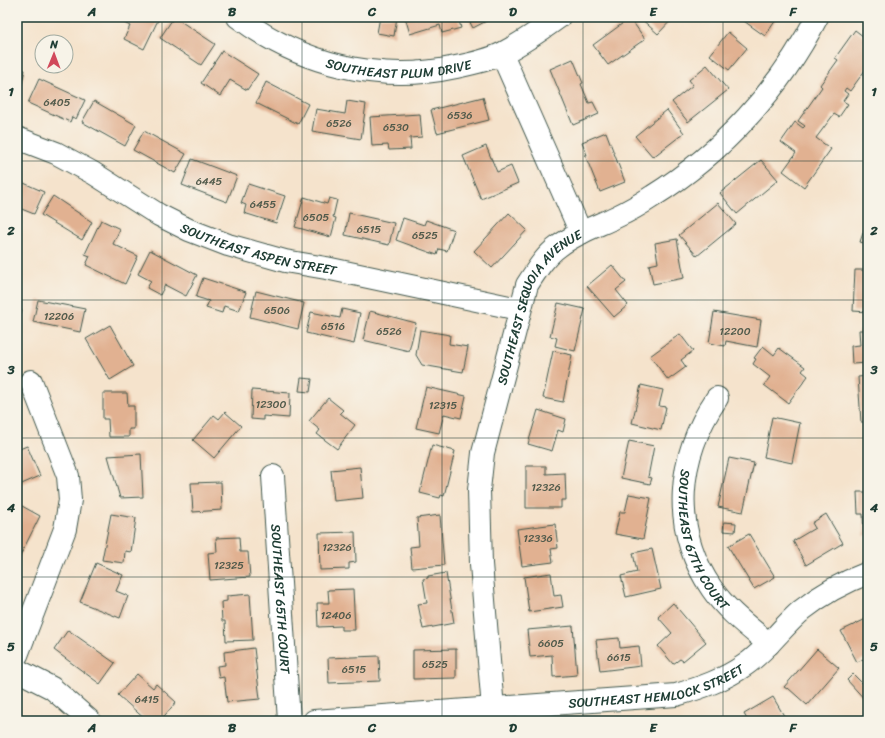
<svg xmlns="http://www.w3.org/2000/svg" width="885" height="738" viewBox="0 0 885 738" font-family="Sriracha,sans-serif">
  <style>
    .building { fill: #e1b191 }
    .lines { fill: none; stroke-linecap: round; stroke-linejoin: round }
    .minor-casing { stroke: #3f564b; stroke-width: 24 }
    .minor { stroke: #fff; stroke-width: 22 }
    .grid { fill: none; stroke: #1f3d34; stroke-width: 1; stroke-opacity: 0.55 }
    .labels { text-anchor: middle; stroke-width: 3; stroke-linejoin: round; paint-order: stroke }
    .number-label { font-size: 11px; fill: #505a4b }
    .street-label { font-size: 13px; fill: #1f3d34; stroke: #f7f3e8 }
    .neatline { fill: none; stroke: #1f3d34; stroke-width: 1.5 }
    .grid-label { font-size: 13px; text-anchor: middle; font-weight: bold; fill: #1f3d34 }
  </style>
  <rect width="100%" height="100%" fill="#f7f3e8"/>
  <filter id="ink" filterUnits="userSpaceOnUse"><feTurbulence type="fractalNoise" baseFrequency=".025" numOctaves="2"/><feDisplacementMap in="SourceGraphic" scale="8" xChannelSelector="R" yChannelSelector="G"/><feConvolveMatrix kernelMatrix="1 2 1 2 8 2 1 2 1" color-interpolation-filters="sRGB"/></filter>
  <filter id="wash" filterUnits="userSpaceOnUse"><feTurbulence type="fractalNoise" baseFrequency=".012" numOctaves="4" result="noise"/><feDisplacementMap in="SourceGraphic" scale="16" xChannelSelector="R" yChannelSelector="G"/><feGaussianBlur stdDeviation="0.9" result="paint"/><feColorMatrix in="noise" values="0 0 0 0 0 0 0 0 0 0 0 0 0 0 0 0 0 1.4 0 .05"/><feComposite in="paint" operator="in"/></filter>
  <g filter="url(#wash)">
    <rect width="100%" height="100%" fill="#f5e3cc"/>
    <g id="blocks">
      <path class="building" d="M120,17L159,18L144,49L124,39L130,26L119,20Z
        M174,17L215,44L201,65L160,38Z
        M380,17H397L394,36L377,33Z
        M405,17H458L461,28L442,33L440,25L410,34Z
        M467,17H494L473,28Z
        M639,17H674L658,34Z
        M743,17H778L765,36L741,19Z
        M630,18L645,39L608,65L593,45Z
        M855,30L868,40V66L850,91L846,88L844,91L848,94L843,101L848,104L839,117L834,114L816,138L831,149L804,187L783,171L796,153L781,142L795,122L803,128L805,126L798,121L822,87L820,85L838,60L835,58Z
        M728,32L747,48L729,70L710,55Z
        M222,51L258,74L247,90L230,80L220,96L201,83Z
        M573,59L583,83L581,84L589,103L593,102L599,114L573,125L550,69Z
        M707,65L728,90L688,122L672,102L693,85L689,80Z
        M17,68L25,70L18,100L17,99Z
        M39,79L85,100L76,119L72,117L70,122L28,103Z
        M266,82L308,104L298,124L256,103Z
        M483,97L489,120L437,133L431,110Z
        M94,101L136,125L125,146L82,122Z
        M347,101L366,104L361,139L312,131L316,109L345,114Z
        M667,110L684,133L653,157L635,136Z
        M420,114L422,137L410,138L411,149L389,150L388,145L372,146L370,117Z
        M144,131L186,154L175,173L133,150Z
        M606,132L625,182L600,192L585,155H587L582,142Z
        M486,146L497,172L511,166L518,183L481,199L463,156Z
        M192,159L237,176L227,202L182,185Z
        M761,160L778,180L737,214L720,193Z
        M17,180L44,192L34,214L19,208L17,212Z
        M248,184L285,196L276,223L244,213L246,205L241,203Z
        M53,196L92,222L82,240L41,215Z
        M304,197L327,204L329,198L337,200L333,217L336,218L331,237L295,227Z
        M718,203L736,224L697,256L679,235Z
        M349,213L394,223L389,245L345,235Z
        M509,213L527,230L492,268L474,251Z
        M403,218L424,225L426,220L454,230L447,251L439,249L437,255L396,240Z
        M868,218V244L860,242Z
        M101,220L120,229L113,244L138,256L125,284L86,265L90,256L85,254Z
        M677,239L684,278L653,284L649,265L658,263L655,243Z
        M150,250L197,275L186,296L165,285L160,295L147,288L151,281L138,274Z
        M612,265L626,282L616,290L628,305L614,317L587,286Z
        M855,270H868V312L853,311Z
        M203,278L246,292L239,311L224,306L222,313L206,308L209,301L196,297Z
        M256,291L304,303L298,329L250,317Z
        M38,300L85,309L80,332L33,322Z
        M17,302L22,312L17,315Z
        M558,303L585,309L575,351L555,346L557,338L550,336Z
        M342,309L360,313L354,344L306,333L311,312L340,318Z
        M370,311L416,323L409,351L363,340Z
        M714,312L761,320L757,347L726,341L725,346L709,343Z
        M110,325L133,366L110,380L86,339Z
        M420,330L450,335L449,344L468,347L463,372L422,365L416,355Z
        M859,330H868V363L852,364L851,346L860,345Z
        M680,334L693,351L681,360L686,367L668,380L650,356Z
        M763,346L774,355L779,348L805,367L802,371L808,376L788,403L764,385L770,377L753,364L756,359L754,358Z
        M553,351L572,355L563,402L543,398Z
        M868,376V422H861L858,377Z
        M301,378L312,379L310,392L299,391Z
        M641,385L663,390L659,406L666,407L661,430L632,423Z
        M426,387L466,396L461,418L444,414L439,433L416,428Z
        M252,390L290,393L289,418L263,416V420L251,419Z
        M103,393H127L128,406H134V429H129V437H109L108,419H103Z
        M328,398L343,410L340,413L355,425L337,449L317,434L320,430L309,421Z
        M538,410L566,419L563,432L558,430L552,451L528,444Z
        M225,412L241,426L214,458L193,440L214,415L219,419Z
        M772,417L800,423L792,463L764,457Z
        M629,441L654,446L648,477L652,478L650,484L621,478Z
        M432,445L455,451L444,496L441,495L440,498L420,493Z
        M27,446L40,476L17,486V450Z
        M141,454L143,497L120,498L108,456Z
        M729,458L754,463L743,512L718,507Z
        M526,466H546V474L565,473L566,500H561V508H526Z
        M360,467L363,498L334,501L331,470Z
        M221,482L222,510L193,512L191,483Z
        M857,492H868V535L864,536L863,514H858Z
        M629,494L651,498L643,539L615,534L620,512H625Z
        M22,506L40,516L17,562V516Z
        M111,514L136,518L131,552L125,551L124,563L102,560Z
        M826,514L843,543L806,565L793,541L815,528L812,523Z
        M440,515L444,565L412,568L410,547L419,546L417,518Z
        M724,522L736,523L735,532L723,531Z
        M555,524L558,548L551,549L553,562L522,566L517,529Z
        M355,532L356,562L349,563V569L320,570L319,533Z
        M749,534L775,577L754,589L728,546Z
        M239,537L240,552H248L250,577L210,580L208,553L217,552L216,538Z
        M652,549L661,589L626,597L621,576L637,572L633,553Z
        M96,563L123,575L116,591L128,596L120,618L80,602Z
        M446,573L454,623L423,629L418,604L427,603L423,579L428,578V576Z
        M551,573L554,596L561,595L563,607L529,612L524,577Z
        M353,589L355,630H341V626L318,627L317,603H329L328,590Z
        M250,594L253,640L226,641L225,621H222L221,602L227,601V596Z
        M673,603L706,642L683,661L680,659L673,664L658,646L672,633L658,617Z
        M868,618V648L866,649L868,657L857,662L841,631Z
        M573,626L577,675L553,677L552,655L530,657L527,630Z
        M68,630L115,663L100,684L54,650Z
        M619,638L620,648L639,646L641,666L600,671L596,640Z
        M254,648L260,699L227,702L224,677L219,678L217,666L225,665L224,652Z
        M456,649V678L413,679V650Z
        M817,649L839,668L807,705L788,688L787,689L784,687Z
        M379,656L380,681L329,683L328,658Z
        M137,674L153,688L156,684L176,702L160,721H147L118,695Z
        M853,674L868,689V703L847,680Z
        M773,697L787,721H748L744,714Z
        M17,713L29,719L28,721H17Z"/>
    </g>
  </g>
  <g filter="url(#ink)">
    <use href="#blocks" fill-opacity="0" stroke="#3f564b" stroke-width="1"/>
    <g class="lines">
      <g class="minor-casing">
        <g id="minor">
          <path id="s1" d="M238,17C300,64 379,84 456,67C471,64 489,60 503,53C522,43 541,30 559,17"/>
          <path d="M502,54L581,233"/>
          <path id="s2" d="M17,138L56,153L93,173L159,215L189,230L228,245L285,261L326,268L519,309"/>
          <path id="s3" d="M717,398C677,457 670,528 712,589C727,611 749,627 769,644"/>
          <path id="s4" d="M273,476L289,721"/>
          <path d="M17,655L65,529L70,500L68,476L31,381"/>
          <path d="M17,670L52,688L90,721"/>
          <path id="s5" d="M493,709L481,564L479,490L483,453L527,285C536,271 545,256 559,246C576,233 597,226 616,217C629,211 641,204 653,196C722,153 780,89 817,17"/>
          <path id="s6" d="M314,721L676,695C700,688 724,680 745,665C767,650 782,627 802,610C822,594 844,582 868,573"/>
        </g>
      </g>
      <use href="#minor" class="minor"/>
    </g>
  </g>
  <path class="grid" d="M162,17V721M302,17V721M442,17V721M583,17V721M723,17V721M17,161H868M17,300H868M17,438H868M17,577H868"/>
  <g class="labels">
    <g class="number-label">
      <text x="57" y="106">6405</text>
      <text x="460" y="119">6536</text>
      <text x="339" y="127">6526</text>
      <text x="396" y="131">6530</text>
      <text x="209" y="185">6445</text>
      <text x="263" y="208">6455</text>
      <text x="316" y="221">6505</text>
      <text x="369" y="233">6515</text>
      <text x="425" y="239">6525</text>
      <text x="277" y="314">6506</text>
      <text x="59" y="320">12206</text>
      <text x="333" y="330">6516</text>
      <text x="389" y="335">6526</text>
      <text x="735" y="335">12200</text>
      <text x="271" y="408">12300</text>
      <text x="443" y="409">12315</text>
      <text x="546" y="491">12326</text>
      <text x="538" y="542">12336</text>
      <text x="337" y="551">12326</text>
      <text x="229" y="569">12325</text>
      <text x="336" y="619">12406</text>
      <text x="551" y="647">6605</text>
      <text x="619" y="661">6615</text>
      <text x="435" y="668">6525</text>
      <text x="354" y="673">6515</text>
      <text x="147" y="703">6415</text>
    </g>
    <g class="street-label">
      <text dy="5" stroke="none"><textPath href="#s1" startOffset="173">SOUTHEAST PLUM DRIVE</textPath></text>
      <text dy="5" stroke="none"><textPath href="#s2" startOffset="268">SOUTHEAST ASPEN STREET</textPath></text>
      <text dy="5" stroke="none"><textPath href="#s5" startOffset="417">SOUTHEAST SEQUOIA AVENUE</textPath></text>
      <text dy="5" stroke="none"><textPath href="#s3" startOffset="153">SOUTHEAST 67TH COURT</textPath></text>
      <text dy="5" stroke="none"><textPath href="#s4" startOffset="123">SOUTHEAST 65TH COURT</textPath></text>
      <text dy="5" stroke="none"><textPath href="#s6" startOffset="345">SOUTHEAST HEMLOCK STREET</textPath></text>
    </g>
  </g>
  <rect width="885" height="738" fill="none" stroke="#f7f3e8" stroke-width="44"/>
  <g transform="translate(54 54) rotate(1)"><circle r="19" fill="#f7f3e8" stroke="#a1aaa0"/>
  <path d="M0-3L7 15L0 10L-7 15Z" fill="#d1495b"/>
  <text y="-6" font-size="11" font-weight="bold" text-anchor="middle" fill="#1f3d34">N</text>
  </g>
  <rect x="22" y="22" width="841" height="694" class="neatline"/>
  <g class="grid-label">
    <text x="92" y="16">A</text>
    <text x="232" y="16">B</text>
    <text x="372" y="16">C</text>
    <text x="513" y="16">D</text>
    <text x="653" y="16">E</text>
    <text x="793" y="16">F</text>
    <text x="11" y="96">1</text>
    <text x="874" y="96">1</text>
    <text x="11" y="235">2</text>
    <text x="874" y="235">2</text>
    <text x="11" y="374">3</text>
    <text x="874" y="374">3</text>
    <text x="11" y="512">4</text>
    <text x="874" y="512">4</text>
    <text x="11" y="651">5</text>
    <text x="874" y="651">5</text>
    <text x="92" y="732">A</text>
    <text x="232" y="732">B</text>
    <text x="372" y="732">C</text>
    <text x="513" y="732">D</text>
    <text x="653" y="732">E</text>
    <text x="793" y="732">F</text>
  </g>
</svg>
